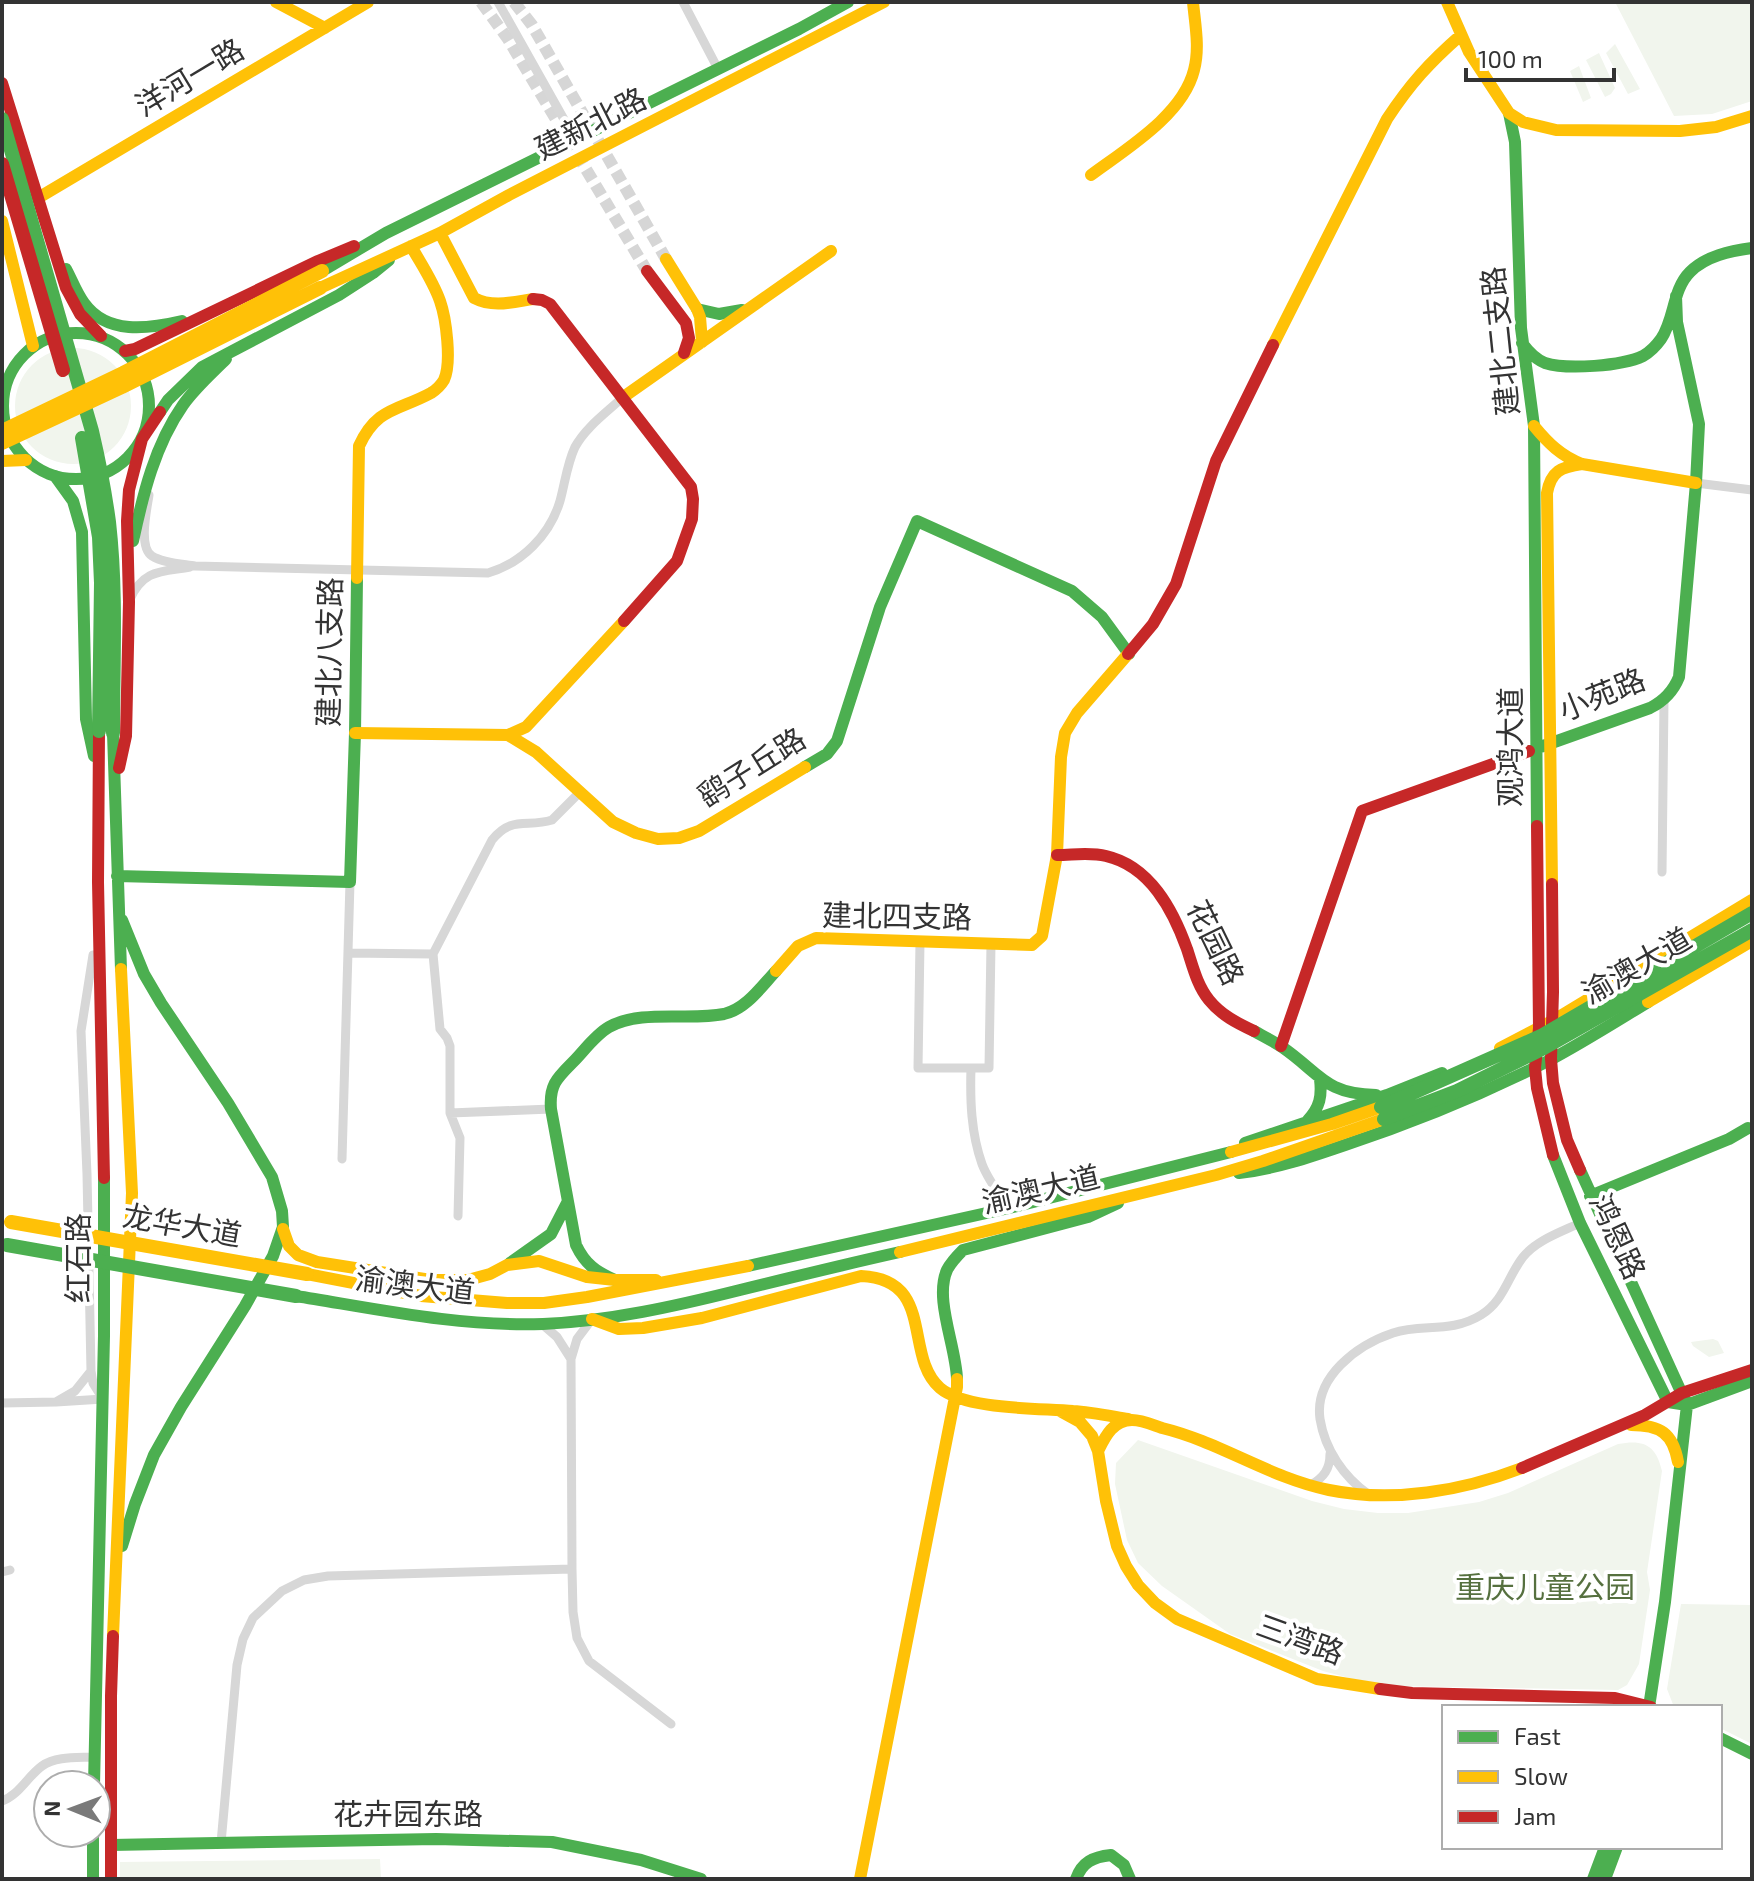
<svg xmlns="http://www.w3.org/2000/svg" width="1754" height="1881" viewBox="0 0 1754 1881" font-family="'Exo 2','Noto Sans SC',sans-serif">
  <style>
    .green { fill: #f1f5ed }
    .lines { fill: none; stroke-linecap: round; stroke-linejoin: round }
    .secondary-tunnel { stroke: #d6d6d6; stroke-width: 12; stroke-dasharray: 12 6; stroke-linecap: butt }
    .street { stroke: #d7d7d7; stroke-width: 9 }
    .fast { stroke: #4caf50; stroke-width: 12 }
    .slow { stroke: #ffc107; stroke-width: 12 }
    .jam { stroke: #c62828; stroke-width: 12 }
    .fast-bridge { stroke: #4caf50; stroke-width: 14 }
    .slow-bridge { stroke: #ffc107; stroke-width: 14 }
    .jam-bridge { stroke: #c62828; stroke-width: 14 }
    .labels { text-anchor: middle; stroke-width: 8; stroke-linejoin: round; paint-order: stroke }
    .street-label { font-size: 30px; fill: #333; stroke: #fff }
    .park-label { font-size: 30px; fill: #56703f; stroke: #fff }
  </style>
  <rect width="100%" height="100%" fill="#fff"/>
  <path class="green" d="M1615,2H1752V101L1712,114L1674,116Z
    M1615,44L1640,89L1628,94L1606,53Z
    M1599,53L1615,88L1611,94L1605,97L1586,60Z
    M1579,66L1591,98L1583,102L1570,71Z
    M15 406a58 58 0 1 1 116 0a58 58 0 1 1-116 0Z
    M1713,1339L1718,1341L1724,1353L1709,1357L1693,1346L1691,1342Z
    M1138,1440L1312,1501L1344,1509L1378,1513H1408L1479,1502L1508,1493L1618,1444C1644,1439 1656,1445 1662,1471L1647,1572L1650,1590L1639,1664L1627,1685L1618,1690L1394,1686L1353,1679L1323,1671L1230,1634L1162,1586L1138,1563L1127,1540L1115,1484L1116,1463Z
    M1681,1604L1752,1605V1744L1720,1728V1707H1674L1667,1689Z
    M380,1859L381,1879H120V1862Z"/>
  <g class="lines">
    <path class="secondary-tunnel" d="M481,2L508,39L647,271
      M514,2L532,25L666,259"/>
    <path class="street" d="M498,2L575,139
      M683,2L718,69
      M1696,483L1752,490
      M149,495C147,509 138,547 152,556C163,563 183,564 195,566L488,573C522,563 550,535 560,501C565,483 567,464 575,447C586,427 606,413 622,398
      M130,599C144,569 161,572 190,567
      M1662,872L1664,700
      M920,942L918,1068H989L991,944
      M348,953L433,954L492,840C512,815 527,828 552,820L580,792
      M433,954L440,1029L447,1038L450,1046V1113L460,1138L458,1216
      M971,1068C970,1100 971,1133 982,1164C988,1180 999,1194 1009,1208
      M450,1113L551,1109
      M342,1159L350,882
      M592,1319L577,1339L571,1359L572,1569L573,1612L577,1638L589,1661L671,1724
      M542,1324L557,1337L571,1359
      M56,1402L75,1391L91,1371L87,1174L81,1031L93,955
      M2,1403L56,1402L103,1399L93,1383L91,1371
      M1311,1485C1324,1477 1330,1469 1330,1454
      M1368,1494C1344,1477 1325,1450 1320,1419C1314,1377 1357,1345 1393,1333C1422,1323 1450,1334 1481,1315C1504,1301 1508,1276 1523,1257C1537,1240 1561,1232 1580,1223
      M2,1572L10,1570
      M2,1801C19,1795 27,1777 42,1766C56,1756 78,1758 94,1757
      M221,1843L237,1665L243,1639L253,1618L282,1591L304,1580L328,1576L572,1569"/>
    <path class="fast" d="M1509,113L1515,142L1521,328L1534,426L1537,826
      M66,269C72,280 76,292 84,303C107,335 148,329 182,321
      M322,271L386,233L799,29L848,2
      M697,309L719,314L742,310
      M3 406a73 73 0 1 1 146 0a73 73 0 1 1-146 0Z
      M1522,343C1528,351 1535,359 1545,363C1567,370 1622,366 1643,356C1650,352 1656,346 1661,339C1675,319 1672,290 1690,272C1706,256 1730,251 1752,248
      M160,412L168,400L202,367L339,295L373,273L389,260
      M55,476L73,501L82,532L86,719L94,756
      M133,541C143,494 155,445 183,405C195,388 211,374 226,359
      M113,733L121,969
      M1529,751L1650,708C1664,701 1673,692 1679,677L1696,483L1699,424L1677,322L1676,296
      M805,767L827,754L837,741L880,607L917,521L1072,591L1102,617L1129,654
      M117,876L350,882L355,733L357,578
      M122,920L144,974L161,1003L228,1103L272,1177L282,1211L283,1227L273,1256L245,1306L181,1407L154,1455L135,1504L122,1546
      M1254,1031C1263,1036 1273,1041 1282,1047C1320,1073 1324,1094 1376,1095
      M1308,1120C1320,1107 1322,1096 1320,1079
      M1245,1143L1387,1095L1442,1073
      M1553,1155L1580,1223L1668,1402L1687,1405L1752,1381
      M1580,1170L1687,1405L1665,1602L1649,1707
      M1239,1173C1275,1169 1310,1157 1345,1145C1415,1122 1483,1094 1548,1061C1582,1043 1615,1022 1648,1002
      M1590,1196L1729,1139L1748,1128
      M510,1263L551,1234L567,1203
      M748,1266L1009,1208L1231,1152
      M615,1280C596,1272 585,1264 576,1245L551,1109C549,1085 557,1078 573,1062C584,1051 595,1035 609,1027C641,1009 689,1021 724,1014C746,1009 761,987 776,971
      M296,1296C377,1309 460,1327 543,1324C610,1321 676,1306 740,1290C793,1277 846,1264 900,1252
      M957,1379C956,1346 934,1299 947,1270C951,1262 957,1256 963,1250L1088,1217L1118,1203
      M1720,1738L1752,1754
      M94,1785L104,1336V1178
      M93,1833V1879
      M111,1845L436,1839L552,1842L641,1860L701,1879
      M1076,1879C1082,1862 1093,1857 1111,1855L1124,1865L1130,1879
      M1593,1879L1605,1847
      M1605,1879L1617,1847"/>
    <path class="slow" d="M276,2L325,28
      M1447,2L1469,52L1509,113L1523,122L1556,130L1680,131L1716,127L1752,116
      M1091,175C1126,149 1183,115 1194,70C1200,48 1195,24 1193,2
      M38,198L368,2
      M2,221L33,346
      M440,233L474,298C493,308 513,302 533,299
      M666,259L697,309L700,317L702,342
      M320,288L440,233L509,195L884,2
      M1273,345L1387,119C1410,84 1429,63 1461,35
      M622,398L831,251
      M1534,426C1548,443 1561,456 1582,464L1696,483
      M2,461L26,460
      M357,578L359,446C377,407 398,411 431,393C436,390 441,385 444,380C452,363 446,318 440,301C433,281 421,264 411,246
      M355,733L508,735L526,727L624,621
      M508,735L536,752L613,822L636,833L658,839L679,838L699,831L805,767
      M1552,884L1547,493C1551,471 1561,467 1582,464
      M776,971L798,946L816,938L1032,945L1042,936L1057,855L1061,757L1065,733L1077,713L1128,654
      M1648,1002L1752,941
      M1500,1048L1554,1020L1752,900
      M1231,1152L1332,1124L1381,1107
      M283,1229L289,1246L298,1255L317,1262L431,1280H468L490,1274L507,1265L539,1261L587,1277L615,1280H656
      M900,1252L1216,1175L1263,1161L1384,1119
      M307,1274L421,1296L507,1303H544L587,1297L748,1266
      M592,1319L619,1329L643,1328L702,1318L861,1276C936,1279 903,1356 940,1388C966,1410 1038,1408 1073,1411C1091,1412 1110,1416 1128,1419
      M1060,1411L1080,1422L1092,1436L1098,1451L1106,1501L1117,1546L1126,1566L1138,1585L1155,1603L1177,1619L1317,1679L1380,1689
      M1631,1425C1660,1425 1673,1433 1678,1462
      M1098,1451C1105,1437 1113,1420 1132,1420C1142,1420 1153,1425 1162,1428C1220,1442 1270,1478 1329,1490C1393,1503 1462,1491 1522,1468
      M113,1636L132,1193L121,969
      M860,1879L957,1387V1379"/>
    <path class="jam" d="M2,83L66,288L80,314L101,336
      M647,271L686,323L689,338L684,353
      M533,299L542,300L550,304L691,487L693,499L692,519L677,561L624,621
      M125,351L135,349L318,261L354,246
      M1128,654L1153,624L1176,584L1216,461L1273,345
      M99,731L98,882L104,1178
      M119,768L126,736L129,602L127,521L129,490L142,439L160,412
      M1537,826L1539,1028L1535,1068L1537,1088L1553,1155
      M1057,855C1073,855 1090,852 1106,856C1150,866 1173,910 1187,949C1193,967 1197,985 1209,1000C1221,1015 1237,1023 1254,1031
      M1552,884L1553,992L1551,1059L1553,1083L1567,1140L1580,1170
      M1281,1046L1362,811L1529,751
      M1522,1468L1645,1415L1682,1393L1752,1370
      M1380,1689L1412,1693L1615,1698L1651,1707
      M111,1879V1696L113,1636"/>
    <path class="fast-bridge" d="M2,119L92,431C99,461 105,492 109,522C117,592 113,663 113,733
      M82,438L99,537L101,583L99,731
      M1381,1107L1541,1036L1752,913
      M1384,1119L1457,1091L1544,1048L1752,930
      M7,1245L296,1296"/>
    <path class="slow-bridge" d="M2,431L123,373L322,271
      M2,443L122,387L320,288
      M11,1222L307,1274"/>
    <path class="jam-bridge" d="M2,164L63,370"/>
  </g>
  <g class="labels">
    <g class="street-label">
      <text transform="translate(190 78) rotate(-31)" y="10">洋河一路</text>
      <text transform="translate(591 124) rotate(-27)" y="10">建新北路</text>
      <text transform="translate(1501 341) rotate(-96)" y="10">建北二支路</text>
      <text transform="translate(330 652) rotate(-89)" y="10">建北八支路</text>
      <text transform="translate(1602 695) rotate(-22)" y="10">小苑路</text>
      <text transform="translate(1511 747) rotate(-90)" y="10">观鸿大道</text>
      <text transform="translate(752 768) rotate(-32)" y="10">鹞子丘路</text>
      <text transform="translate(897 917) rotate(1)" y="10">建北四支路</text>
      <text transform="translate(1215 943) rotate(64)" y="10">花园路</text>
      <text transform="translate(1637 966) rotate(-30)" y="10">渝澳大道</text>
      <text transform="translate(1041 1190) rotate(-13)" y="10">渝澳大道</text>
      <text transform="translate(182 1226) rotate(10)" y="10">龙华大道</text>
      <text transform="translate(1617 1237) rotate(65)" y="10">鸿恩路</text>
      <text transform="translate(79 1258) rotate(-90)" y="10">红石路</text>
      <text transform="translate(415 1286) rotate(7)" y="10">渝澳大道</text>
      <text transform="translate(1300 1640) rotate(20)" y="10">三湾路</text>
      <text x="408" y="1825">花卉园东路</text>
    </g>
    <g class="park-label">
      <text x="1545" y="1598">重庆儿童公园</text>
    </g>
  </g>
  <rect width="1754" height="1881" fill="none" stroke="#333333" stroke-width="8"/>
  <rect x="1442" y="1705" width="280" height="144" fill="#ffffff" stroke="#adadad" stroke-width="2"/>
  <rect x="1458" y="1731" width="40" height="12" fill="#4caf50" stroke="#adadad" stroke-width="2"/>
  <text x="1514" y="1745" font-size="24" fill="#333333">Fast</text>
  <rect x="1458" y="1771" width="40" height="12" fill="#ffc107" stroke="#adadad" stroke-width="2"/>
  <text x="1514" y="1785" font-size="24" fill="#333333">Slow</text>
  <rect x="1458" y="1811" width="40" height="12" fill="#c62828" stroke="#adadad" stroke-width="2"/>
  <text x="1514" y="1825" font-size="24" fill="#333333">Jam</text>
  <g transform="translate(72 1809) rotate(271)"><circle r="38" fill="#ffffff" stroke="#adadad" stroke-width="2"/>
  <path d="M0-6L14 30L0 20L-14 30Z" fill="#7a7a7a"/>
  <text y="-12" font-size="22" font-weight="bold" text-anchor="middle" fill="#333333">N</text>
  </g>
  <path d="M1466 68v12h148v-12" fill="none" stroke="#333333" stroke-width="4"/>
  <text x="1478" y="68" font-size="24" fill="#333333" stroke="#ffffff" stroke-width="6" paint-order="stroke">100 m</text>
</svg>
